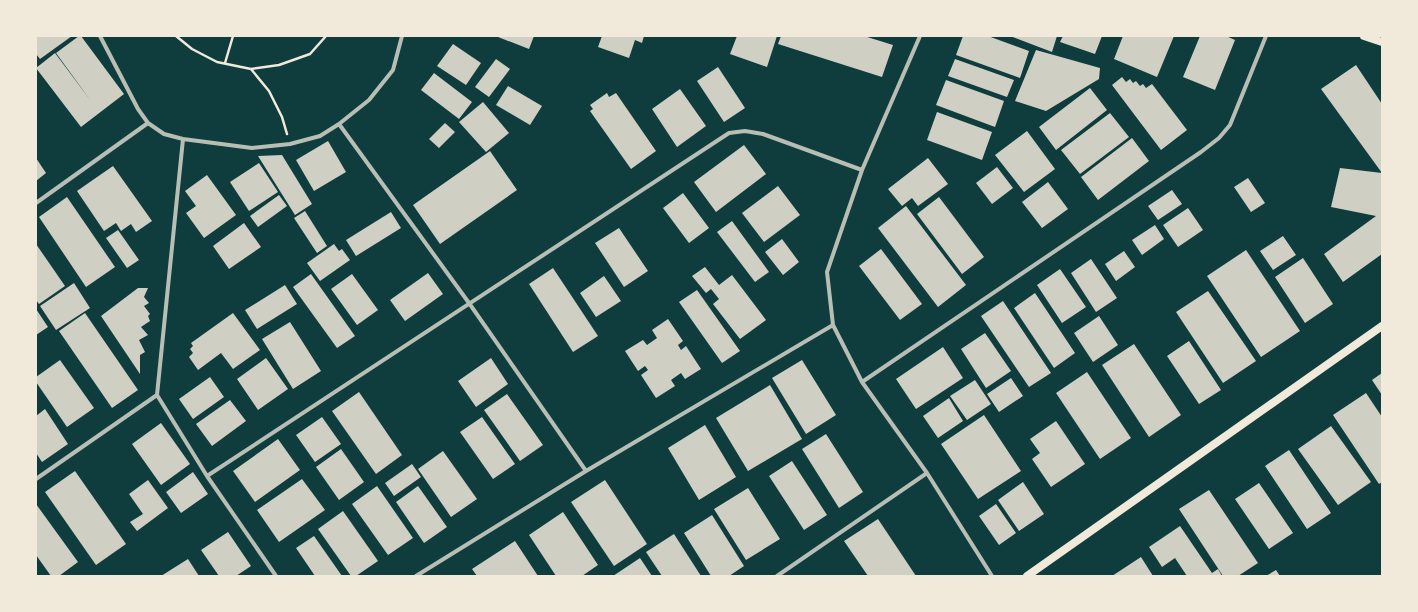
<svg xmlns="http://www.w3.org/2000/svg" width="1418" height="612" viewBox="0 0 1418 612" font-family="Commissioner,sans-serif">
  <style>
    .building { fill: #cfcfc3 }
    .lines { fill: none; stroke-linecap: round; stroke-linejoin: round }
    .path { stroke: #f1e9da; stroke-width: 2.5 }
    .minor { stroke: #b8beb3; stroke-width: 4 }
    .secondary { stroke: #f1e9da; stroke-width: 8 }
  </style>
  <rect width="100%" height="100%" fill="#0f3d3e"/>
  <path class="building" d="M36,36H72L40,59L36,54Z
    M79,36H81L124,94L81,127L36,68L55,53L91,101L56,53Z
    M499,36H534L529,49L498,37Z
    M602,36H644L642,43L635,40L629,58L598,47Z
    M737,36H777L767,67L730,54Z
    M781,36H864L893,45L882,77L778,44Z
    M963,36H988L1029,51L1020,78L956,55Z
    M1010,36H1057L1052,52Z
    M1063,36H1102L1095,54L1060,42Z
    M1123,36H1174L1157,77L1114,59Z
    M1200,36H1226L1235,40L1215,90L1183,77Z
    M453,44L481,63L466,85L437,66Z
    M1036,50L1100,68L1099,79L1046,111L1015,101Z
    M496,59L510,69L489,97L475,87Z
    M955,59L1014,80L1007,97L948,76Z
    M1356,65L1382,104V254L1343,282L1324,254L1376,216L1331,207L1340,168L1382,173L1321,89Z
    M718,67L745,108L724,122L697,81Z
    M434,73L472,102L459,119L421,90Z
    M1122,77L1126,82L1130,79L1133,83L1136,81L1140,86L1143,84L1146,88L1152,84L1187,130L1161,150L1112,85Z
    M946,80L1004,101L995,127L936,105Z
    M508,86L542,106L530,125L496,105Z
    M1090,88L1107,110L1056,150L1039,127Z
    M680,89L706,126L677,147L652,109Z
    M607,93L609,97L616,93L656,151L631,169L590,111L593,109L590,105Z
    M483,102L509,133L486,152L459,122Z
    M937,112L992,132L982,160L927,140Z
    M1110,113L1129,137L1080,174L1061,150Z
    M445,123L455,132L439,148L429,139Z
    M1027,131L1055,169L1024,192L995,155Z
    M1132,138L1149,161L1098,200L1081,177Z
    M328,141L346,172L314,191L296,160Z
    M744,145L766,174L716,212L694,182Z
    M490,151L517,190L440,244L413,205Z
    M282,155L312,204L295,215L258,156Z
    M36,158L46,173L36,181Z
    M928,158L948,184L918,206L912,198L902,206L888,189Z
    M259,163L278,192L249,211L230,182Z
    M113,166L152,221L136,232L131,224L121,231L116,223L104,231L77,191Z
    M997,167L1013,188L992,204L976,183Z
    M207,175L236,215L204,238L186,213L196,206L185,191Z
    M1248,178L1265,203L1251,212L1234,187Z
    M1048,182L1068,209L1042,228L1022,202Z
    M778,186L800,215L764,242L742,213Z
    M1172,190L1182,204L1158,220L1148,206Z
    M683,193L709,228L689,243L663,208Z
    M279,195L287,206L258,227L250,216Z
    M67,197L115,267L86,287L39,217Z
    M939,197L984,257L962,274L917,214Z
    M906,206L966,285L938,307L878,228Z
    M1188,208L1203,230L1178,247L1163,225Z
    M305,211L327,246L317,253L294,218Z
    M391,212L401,228L356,256L346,240Z
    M732,221L769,272L755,282L717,232Z
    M244,223L261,247L229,269L213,246Z
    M1155,225L1164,239L1142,255L1132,240Z
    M619,228L648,271L624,287L595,243Z
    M118,230L139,260L127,268L106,238Z
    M1283,236L1296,255L1273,270L1260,251Z
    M782,239L799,262L783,275L765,252Z
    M36,244L65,286L39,304L36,300Z
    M334,244L339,251L342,249L350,260L320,281L307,263Z
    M881,249L922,304L900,320L859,266Z
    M1246,250L1300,331L1261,357L1207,276Z
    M1124,251L1135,267L1116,281L1105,264Z
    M1303,258L1333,304L1305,323L1275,277Z
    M1091,259L1117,298L1096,312L1071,273Z
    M705,267L719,285L732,275L766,320L740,339L713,304L719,299L711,289L706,293L692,276Z
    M553,268L598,336L573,352L529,284Z
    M1060,269L1086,307L1062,323L1037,285Z
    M428,273L443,294L405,321L390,300Z
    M311,274L355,336L337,348L293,287Z
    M352,274L378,310L357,325L331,289Z
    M604,276L621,301L596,317L580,293Z
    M74,283L90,308L56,330L40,306Z
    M285,285L297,304L257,329L245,310Z
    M138,288H148L144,297L149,303L144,306L150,314L148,316L150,321L141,327L148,335L139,340L145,352L140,355V374L101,316Z
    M697,290L740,351L722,363L679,302Z
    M1208,291L1256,361L1223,383L1176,312Z
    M1035,293L1075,353L1054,368L1014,308Z
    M1003,301L1051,373L1029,387L981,316Z
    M36,309L48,327L36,335Z
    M85,313L138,390L112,408L59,331Z
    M233,313L260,350L233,369L221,353L198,370L189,357L193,353L190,349L193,346L191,343Z
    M1099,316L1118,345L1093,362L1074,333Z
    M668,319L683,341L678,345L681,350L686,346L701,369L685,379L681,373L671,380L675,386L656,398L641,375L648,370L645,366L638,371L625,351L643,340L647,345L657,338L652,330Z
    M290,322L321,371L293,389L262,339Z
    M985,333L1011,371L986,388L961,349Z
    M1189,341L1221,390L1199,404L1167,356Z
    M1134,344L1181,415L1149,437L1102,365Z
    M943,347L963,378L916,409L896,379Z
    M266,358L288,389L258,410L237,379Z
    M491,358L508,384L476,407L458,381Z
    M60,360L94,408L67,427L36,382V377Z
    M802,360L836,415L806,434L772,378Z
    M1087,372L1131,438L1100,459L1056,393Z
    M1382,373V395L1372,380Z
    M210,377L224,397L193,419L179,399Z
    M1011,378L1023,396L999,412L987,394Z
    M975,380L991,404L967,420L950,396Z
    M770,385L802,439L748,471L716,418Z
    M359,392L402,455L376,474L332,411Z
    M1366,393L1382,417V482L1379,484L1333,415Z
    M507,394L543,445L520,461L484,410Z
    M949,398L963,421L938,438L923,416Z
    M230,400L246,421L212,446L196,424Z
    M45,409L68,444L42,462L36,453V416Z
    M984,415L1021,471L978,499L941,444Z
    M322,417L341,444L315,462L296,435Z
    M482,417L515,464L493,479L460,432Z
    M1056,421L1085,464L1051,487L1032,459L1040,453L1030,439Z
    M161,423L190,464L161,485L132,444Z
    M705,425L736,477L699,500L668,448Z
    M1331,426L1371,482L1338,505L1298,449Z
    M826,434L863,492L839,508L802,449Z
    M278,439L300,470L255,502L233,471Z
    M341,449L364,482L339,500L316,467Z
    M1289,450L1331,513L1307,529L1265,466Z
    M443,451L477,499L451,517L418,469Z
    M792,461L827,515L804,530L769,476Z
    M412,464L421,477L394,496L385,483Z
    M75,471L126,544L96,565L45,492Z
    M193,472L208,494L181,513L166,492Z
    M302,479L325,510L279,542L257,510Z
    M148,480L168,508L137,531L130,522L143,514L129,494Z
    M605,480L647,544L614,566L571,502Z
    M1023,482L1044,514L1019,531L998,500Z
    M1259,483L1293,533L1269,549L1235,499Z
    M377,486L413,538L388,555L352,504Z
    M418,486L447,527L424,543L396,502Z
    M748,488L780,539L746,560L714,509Z
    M1209,490L1258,563L1238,576H1223L1179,509Z
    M36,504L78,562L59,576H51L36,555Z
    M996,504L1016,533L999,545L979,516Z
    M343,511L378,561L356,576H351L318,529Z
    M563,512L598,565L582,576H556L529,535Z
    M712,515L744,566L729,576H711L684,533Z
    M878,519L916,576H868L844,541Z
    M1180,526L1212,573L1218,569L1222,576H1187L1175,558L1162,567L1149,547Z
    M228,532L251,566L236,576H219L201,550Z
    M674,534L701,576H662L646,552Z
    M314,536L342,576H315L296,548Z
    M515,541L538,576H477L472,569Z
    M1141,557L1153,576H1112Z
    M640,558L652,576H613Z
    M188,559L199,576H161Z
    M1276,570L1280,576H1266Z"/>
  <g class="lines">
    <path class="path" d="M176,36L192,49L217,62L251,69L279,65L310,54L326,36
      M225,63L233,36
      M251,69L269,91L282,117L287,134"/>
    <path class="minor" d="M100,36L138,109L148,123L164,134L183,139L252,148L290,144L320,136L339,124
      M402,36L393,70L369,100L339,124L469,303L586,471
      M920,36L862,170L827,272L833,325L862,382L927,473L992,576
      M183,139L157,395L207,476L276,576
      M36,203L148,123
      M862,382L1201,152L1219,138L1230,125L1266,36
      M207,476L729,133L745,131L763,134L862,170
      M36,479L157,395
      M416,576L586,471L833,325
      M777,576L927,473"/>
    <path class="secondary" d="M1364,36L1382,42
      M1027,576L1382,326"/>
  </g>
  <rect width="1418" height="612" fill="none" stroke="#f1e9da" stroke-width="74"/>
</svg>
